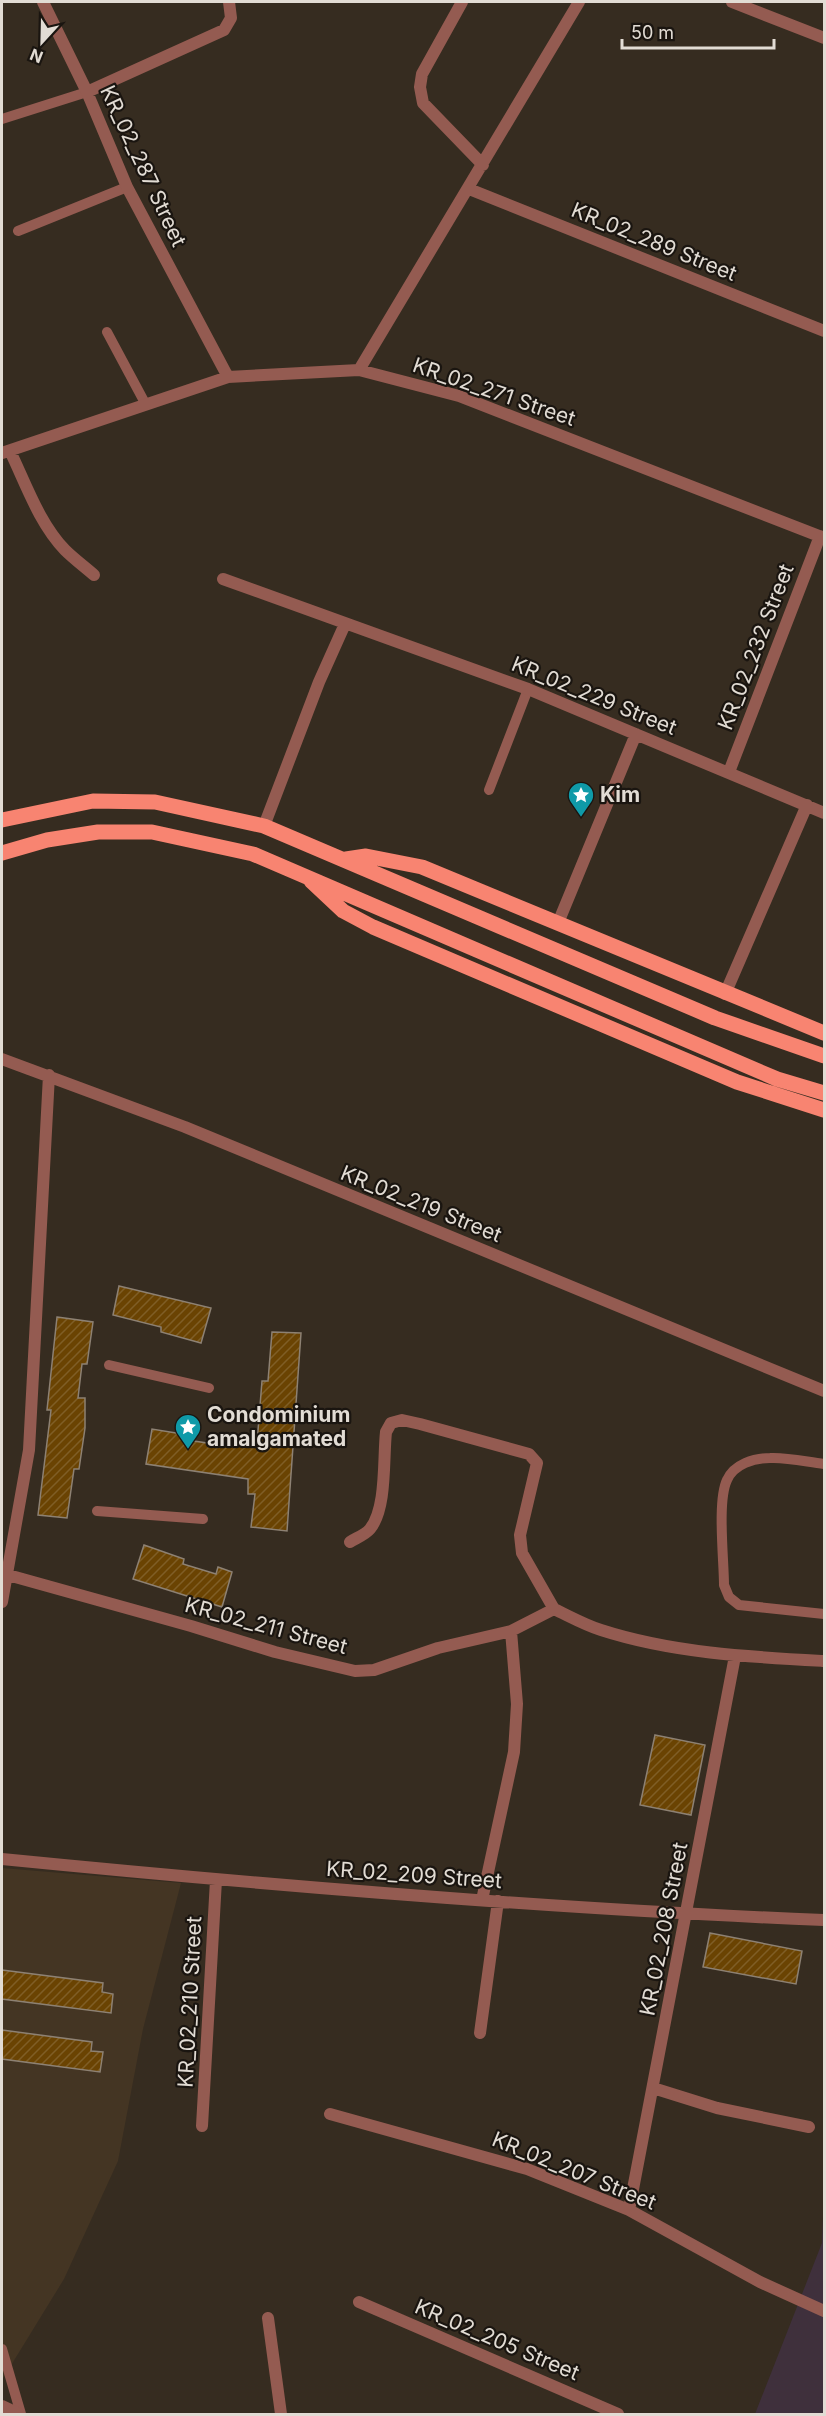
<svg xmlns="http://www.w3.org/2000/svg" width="826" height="2416" viewBox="0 0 826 2416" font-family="Inter,sans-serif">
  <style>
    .commercial { fill: #3f303c }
    .built { fill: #443523 }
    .building { fill: url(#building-hatch); stroke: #8d8173; stroke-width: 1.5 }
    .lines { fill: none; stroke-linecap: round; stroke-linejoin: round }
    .service { stroke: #945b51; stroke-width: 10 }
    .minor { stroke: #945b51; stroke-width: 12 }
    .tertiary { stroke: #945b51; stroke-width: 12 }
    .primary { stroke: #f88471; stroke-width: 15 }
    .labels { text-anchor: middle; stroke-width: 4.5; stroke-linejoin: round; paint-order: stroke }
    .street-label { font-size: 21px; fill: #e2dcd4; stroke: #1a1510 }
    .poi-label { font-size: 21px; font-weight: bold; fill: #e2dcd4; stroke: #1a1510; text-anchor: start }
  </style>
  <defs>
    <pattern id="building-hatch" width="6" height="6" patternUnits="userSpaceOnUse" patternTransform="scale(1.5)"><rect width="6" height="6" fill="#6a4302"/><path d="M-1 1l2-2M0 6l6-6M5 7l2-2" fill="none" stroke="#7f5e26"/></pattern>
  </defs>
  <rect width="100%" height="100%" fill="#362c20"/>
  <path class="commercial" d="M824,2193V2414H755L822,2243Z"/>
  <path class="built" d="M2,1868L181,1883L143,2029L118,2161L64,2279L2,2380Z"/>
  <path class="building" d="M119,1286L211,1308L201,1343L161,1332V1327L113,1315Z
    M57,1317L93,1322L87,1364H82L78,1398H85V1428L79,1469H74L67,1518L38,1515L51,1410H47Z
    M272,1332L301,1333L287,1531L251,1527L255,1494H248V1479L146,1464L152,1429L194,1436V1441L227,1446L228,1439L257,1443L262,1381H268Z
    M144,1545L184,1559L183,1564L216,1574L218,1567L232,1572L222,1607L133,1579Z
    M655,1735L705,1745L691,1815L640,1805Z
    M710,1933L802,1951L796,1984L703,1967Z
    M2,1970L103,1983L102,1992L113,1994L111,2013L2,1999Z
    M2,2030L92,2042L91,2051L103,2052L100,2072L2,2059Z"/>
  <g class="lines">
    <path class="service" d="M2,119L87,92
      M18,231L127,187
      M107,332L145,403
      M489,790L528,689
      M109,1365L209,1388
      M824,1464C807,1462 787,1457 770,1458C754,1458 734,1464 727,1480C717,1501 724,1560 724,1585L729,1597L739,1605L824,1614
      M97,1511L203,1519
      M2,2349L21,2414"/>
    <path class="minor" d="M43,2L87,92L127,187L228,377
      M462,2L422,74L420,87L423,103L483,165
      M732,2L824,38
      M87,92L224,30L231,18L229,2
      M469,189L824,331
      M359,370L579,2
      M10,451C26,484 39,523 65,550C74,559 85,567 94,575
      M2,453L228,377L359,370L459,396L824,538
      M223,579L528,689L824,813
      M729,772L820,536
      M264,826L319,682L345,624
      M558,923L636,734
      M725,994L807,805
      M2,1059L185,1127L824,1391
      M350,1542C356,1538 365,1535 370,1529C387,1508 383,1459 386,1432L391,1423L402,1420L420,1424L529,1454L537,1463L520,1535L522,1553L554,1609
      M8,1575L191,1626L275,1652L355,1671L374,1670L438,1648L511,1631L554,1609C569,1616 585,1625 601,1630C672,1653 750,1657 824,1661
      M2,1602L29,1450L49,1075
      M2,1859C275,1886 550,1909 824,1920
      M482,1900L514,1752L517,1704L511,1631
      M480,2033L498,1901
      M653,2088L717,2108L809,2127
      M330,2114L527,2169L629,2210L760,2282L824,2311
      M202,2126L216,1880
      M629,2210L735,1656
      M359,2302L618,2414
      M268,2318L281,2414"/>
    <path class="tertiary" d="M2,2406L19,2414"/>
    <path class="primary" d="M2,820L93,801L155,802L264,826L715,1018L824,1056
      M2,853L47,840L98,832H152L253,854L777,1079L824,1093
      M346,859L366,856L422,867L824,1033
      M311,881L343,911L373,927L737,1082L824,1110"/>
  </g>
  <defs>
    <g id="sight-pin" transform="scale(1.35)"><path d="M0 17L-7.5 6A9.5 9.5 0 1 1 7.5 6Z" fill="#0f9aa8" stroke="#1a1510"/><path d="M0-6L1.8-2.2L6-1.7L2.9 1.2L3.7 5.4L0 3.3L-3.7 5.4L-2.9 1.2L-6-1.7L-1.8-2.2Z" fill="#fff"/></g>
  </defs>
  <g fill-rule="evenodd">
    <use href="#sight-pin" x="581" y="795"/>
    <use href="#sight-pin" x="188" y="1427"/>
  </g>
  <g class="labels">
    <g class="street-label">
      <text transform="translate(143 166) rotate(65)" y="7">KR_02_287 Street</text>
      <text transform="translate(654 242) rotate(22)" y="7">KR_02_289 Street</text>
      <text transform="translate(494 392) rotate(19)" y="7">KR_02_271 Street</text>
      <text transform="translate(756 647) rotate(-69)" y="7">KR_02_232 Street</text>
      <text transform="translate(594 696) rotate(22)" y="7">KR_02_229 Street</text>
      <text transform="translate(421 1204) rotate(22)" y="7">KR_02_219 Street</text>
      <text transform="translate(266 1626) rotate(15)" y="7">KR_02_211 Street</text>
      <text transform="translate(414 1875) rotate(4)" y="7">KR_02_209 Street</text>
      <text transform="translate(664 1929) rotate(-79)" y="7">KR_02_208 Street</text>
      <text transform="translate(190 2002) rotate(-87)" y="7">KR_02_210 Street</text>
      <text transform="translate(574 2171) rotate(22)" y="7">KR_02_207 Street</text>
      <text transform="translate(497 2340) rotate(23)" y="7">KR_02_205 Street</text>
    </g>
    <g class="poi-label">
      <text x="600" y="802">Kim</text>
      <text x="207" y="1422">Condominium<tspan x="207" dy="24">amalgamated</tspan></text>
    </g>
  </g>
  <rect width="826" height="2416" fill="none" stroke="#e2dcd4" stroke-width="6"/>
  <g transform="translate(42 42) rotate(202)" stroke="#1a1510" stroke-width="4.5" paint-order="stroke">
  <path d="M0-4.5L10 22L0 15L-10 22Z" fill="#e2dcd4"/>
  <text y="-9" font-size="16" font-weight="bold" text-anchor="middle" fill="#e2dcd4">N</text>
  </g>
  <path d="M622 39v9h152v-9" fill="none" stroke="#e2dcd4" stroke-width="3"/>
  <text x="631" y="39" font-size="18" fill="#e2dcd4" stroke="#1a1510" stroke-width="4.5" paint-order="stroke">50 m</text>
</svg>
